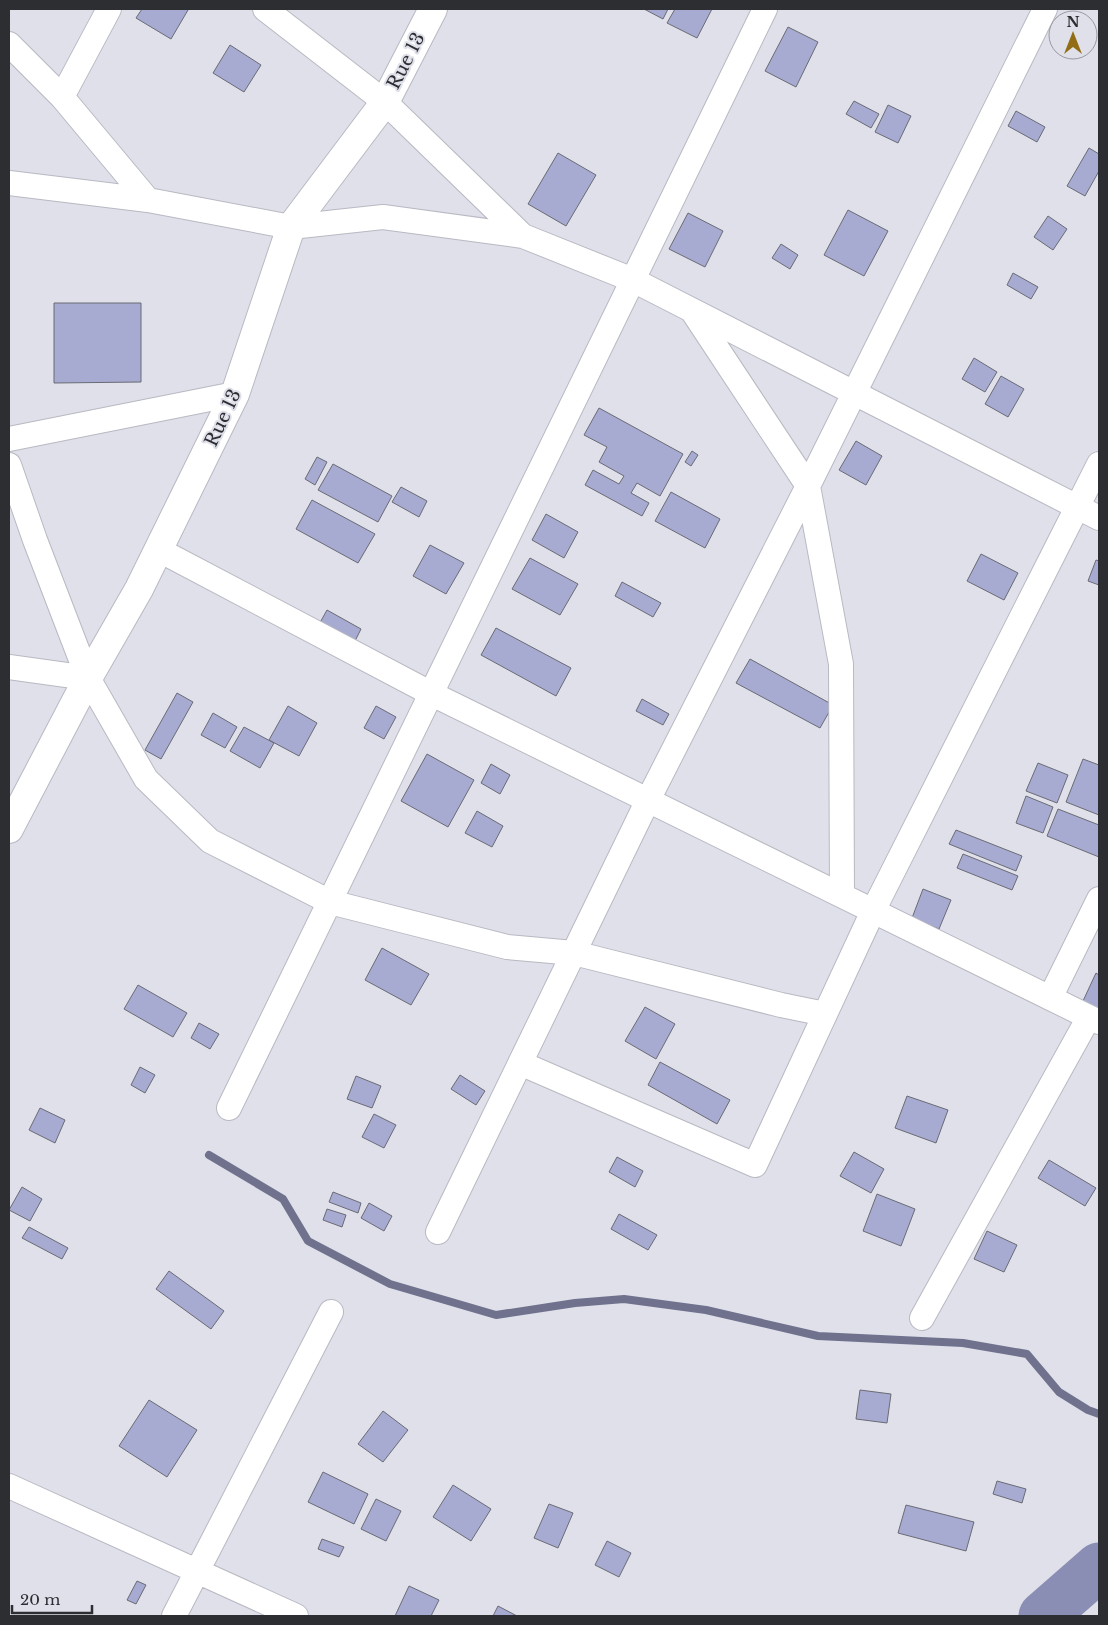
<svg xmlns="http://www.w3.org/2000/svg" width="1108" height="1625" viewBox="0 0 1108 1625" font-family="'Libre Baskerville',serif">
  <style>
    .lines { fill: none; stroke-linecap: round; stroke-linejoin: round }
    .stream { stroke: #6f718d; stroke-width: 8 }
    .river { stroke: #8b8eb4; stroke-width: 49 }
    .building { fill: #a7aad1; stroke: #6a6b74 }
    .street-casing { stroke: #b8b9c2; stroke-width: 26 }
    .secondary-casing { stroke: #b8b9c2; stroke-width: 30 }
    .street { stroke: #fff; stroke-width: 24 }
    .secondary { stroke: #fff; stroke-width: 28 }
    .labels { text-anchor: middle; stroke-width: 4; stroke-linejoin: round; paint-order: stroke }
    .street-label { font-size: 18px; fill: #2d2e32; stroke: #dfe0ea }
  </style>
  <rect width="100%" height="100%" fill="#dfe0ea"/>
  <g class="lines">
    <path class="stream" d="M209,1155L283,1199L308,1241L390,1284L496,1315L575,1303L624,1299L706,1310L818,1336L963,1343L1027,1354L1059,1392L1088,1410L1099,1414"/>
    <path class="river" d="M1043,1616L1099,1567"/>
  </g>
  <path class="building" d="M142,9H185L188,10L171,39L136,18Z
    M644,9H668L663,19Z
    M675,9H712L697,38L667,23Z
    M788,27L818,42L796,87L765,71Z
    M230,45L261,65L244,92L213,73Z
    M854,101L879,114L871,128L846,114Z
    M888,105L911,116L898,143L875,132Z
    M1016,111L1045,127L1037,142L1008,126Z
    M1089,148L1099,154V171L1085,196L1067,186Z
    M558,153L596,175L566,226L528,204Z
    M848,210L888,231L864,276L824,255Z
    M688,213L723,231L705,267L669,249Z
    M1048,216L1067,229L1053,250L1034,237Z
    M781,244L798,255L790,269L772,258Z
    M1013,273L1038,287L1031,299L1007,285Z
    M54,303H141V382L54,383Z
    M974,358L997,372L985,392L962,379Z
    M1001,376L1024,389L1008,417L985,404Z
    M599,408L683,454L660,496L637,483L631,493L649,503L642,516L585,485L593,470L619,484L624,476L599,462L607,447L584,435Z
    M856,441L882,456L866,485L839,470Z
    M692,451L698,455L691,466L685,462Z
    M317,457L327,462L315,485L305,479Z
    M333,464L392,496L378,522L318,490Z
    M401,487L427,501L419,517L392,502Z
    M671,492L720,519L705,548L655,521Z
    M312,500L375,534L358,563L296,529Z
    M546,514L578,532L564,558L532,540Z
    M430,545L464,563L446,594L413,576Z
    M981,554L1018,573L1004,600L967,581Z
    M530,558L578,584L560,615L512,589Z
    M1096,560L1099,561V585L1088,581Z
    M622,582L661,603L653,617L615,596Z
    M327,610L361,629L352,647L317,628Z
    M496,628L571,668L556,696L481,655Z
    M750,659L833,705L820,728L736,683Z
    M177,693L193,702L161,759L145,750Z
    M642,699L669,714L663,725L636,711Z
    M288,706L317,723L299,756L269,740Z
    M376,706L396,717L384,739L364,728Z
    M213,713L237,727L225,748L201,735Z
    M244,727L274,743L260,768L230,751Z
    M427,754L474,780L448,827L401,801Z
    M1083,759L1099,765V815L1066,802Z
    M1038,763L1068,775L1057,803L1026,791Z
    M491,764L510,775L500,794L481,783Z
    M1026,796L1053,807L1043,833L1016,823Z
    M1058,809L1099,825V857L1047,836Z
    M477,811L503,826L492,847L465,833Z
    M956,830L1022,856L1016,871L949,844Z
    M963,854L1018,876L1012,890L957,868Z
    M923,889L951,900L939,929L912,918Z
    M382,948L429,974L411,1005L365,980Z
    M1096,973L1099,975V1009L1083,1001Z
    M138,985L187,1013L173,1037L124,1009Z
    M645,1007L675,1024L656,1059L625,1041Z
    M199,1023L219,1034L210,1049L191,1038Z
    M660,1062L730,1100L717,1124L648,1085Z
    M140,1067L155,1075L145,1093L131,1085Z
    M460,1075L485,1091L476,1105L451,1089Z
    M356,1076L381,1086L372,1108L347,1099Z
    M907,1096L948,1110L936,1143L895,1128Z
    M40,1108L65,1120L55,1143L29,1130Z
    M374,1114L396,1125L384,1148L362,1137Z
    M854,1152L884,1169L871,1193L840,1176Z
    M617,1157L643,1171L635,1187L609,1172Z
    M1049,1160L1096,1188L1085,1206L1038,1178Z
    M22,1187L42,1199L30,1221L9,1210Z
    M333,1192L361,1203L358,1213L329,1202Z
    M877,1194L915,1209L901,1246L863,1231Z
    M369,1203L392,1216L384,1231L361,1218Z
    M327,1209L346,1215L342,1227L323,1220Z
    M619,1214L657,1235L648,1250L611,1229Z
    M29,1227L68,1248L62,1259L22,1238Z
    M987,1231L1017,1245L1004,1272L974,1259Z
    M169,1271L224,1311L211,1329L156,1289Z
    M860,1390L891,1394L887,1423L856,1419Z
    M149,1400L197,1430L167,1477L119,1446Z
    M383,1411L408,1430L383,1462L358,1444Z
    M323,1472L368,1494L354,1524L308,1502Z
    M997,1481L1026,1489L1022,1503L993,1494Z
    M453,1485L491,1509L471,1541L433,1517Z
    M376,1499L401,1511L386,1541L361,1529Z
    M549,1504L573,1513L558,1548L534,1538Z
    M906,1505L974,1522L966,1551L898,1533Z
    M322,1539L344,1547L339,1557L318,1549Z
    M607,1541L631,1553L619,1577L595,1565Z
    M137,1581L146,1585L136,1604L127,1600Z
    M409,1586L439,1600L431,1616H395Z
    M498,1606L517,1616H493Z"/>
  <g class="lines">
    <g class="street-casing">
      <path id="street" d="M265,9L385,102L523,236L633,280L1099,518
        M9,44L62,97L148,200L291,227L383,217L523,236
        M62,97L109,9
        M9,183L148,200
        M693,312L808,486L841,664L842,895
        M9,439L235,394
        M9,465L35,540L88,678L146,779L210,841L330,902L507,947L574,953L781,1005L825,1014
        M159,550L432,694L1099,1022
        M9,667L88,678
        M1050,998L1099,899
        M520,1063L755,1165L873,911L1099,464
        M229,1108L765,9
        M438,1232L648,800L808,486L1045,9
        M922,1318L1089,1017
        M9,1486L296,1616
        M174,1616L331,1312"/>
    </g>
    <g class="secondary-casing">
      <path id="secondary" d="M9,829L88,678L139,589L235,394L291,227L385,102L433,9"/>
    </g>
    <use href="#street" class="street"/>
    <use href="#secondary" class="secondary"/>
  </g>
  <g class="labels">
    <g class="street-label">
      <text transform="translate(406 61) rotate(-63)" y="6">Rue 13</text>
      <text transform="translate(223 418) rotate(-65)" y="6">Rue 13</text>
    </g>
  </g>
  <rect width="1108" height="1625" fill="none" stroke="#2d2e32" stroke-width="20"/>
  <g transform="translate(1073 35)"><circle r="24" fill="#dfe0ea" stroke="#9899a0"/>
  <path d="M0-4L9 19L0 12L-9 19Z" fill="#936d16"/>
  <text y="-8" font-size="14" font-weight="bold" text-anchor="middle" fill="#2d2e32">N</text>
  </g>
  <path d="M12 1605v8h80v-8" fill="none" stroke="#2d2e32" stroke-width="2.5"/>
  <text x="20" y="1605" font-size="15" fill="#2d2e32" stroke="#dfe0ea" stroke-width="4" paint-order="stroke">20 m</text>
</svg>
